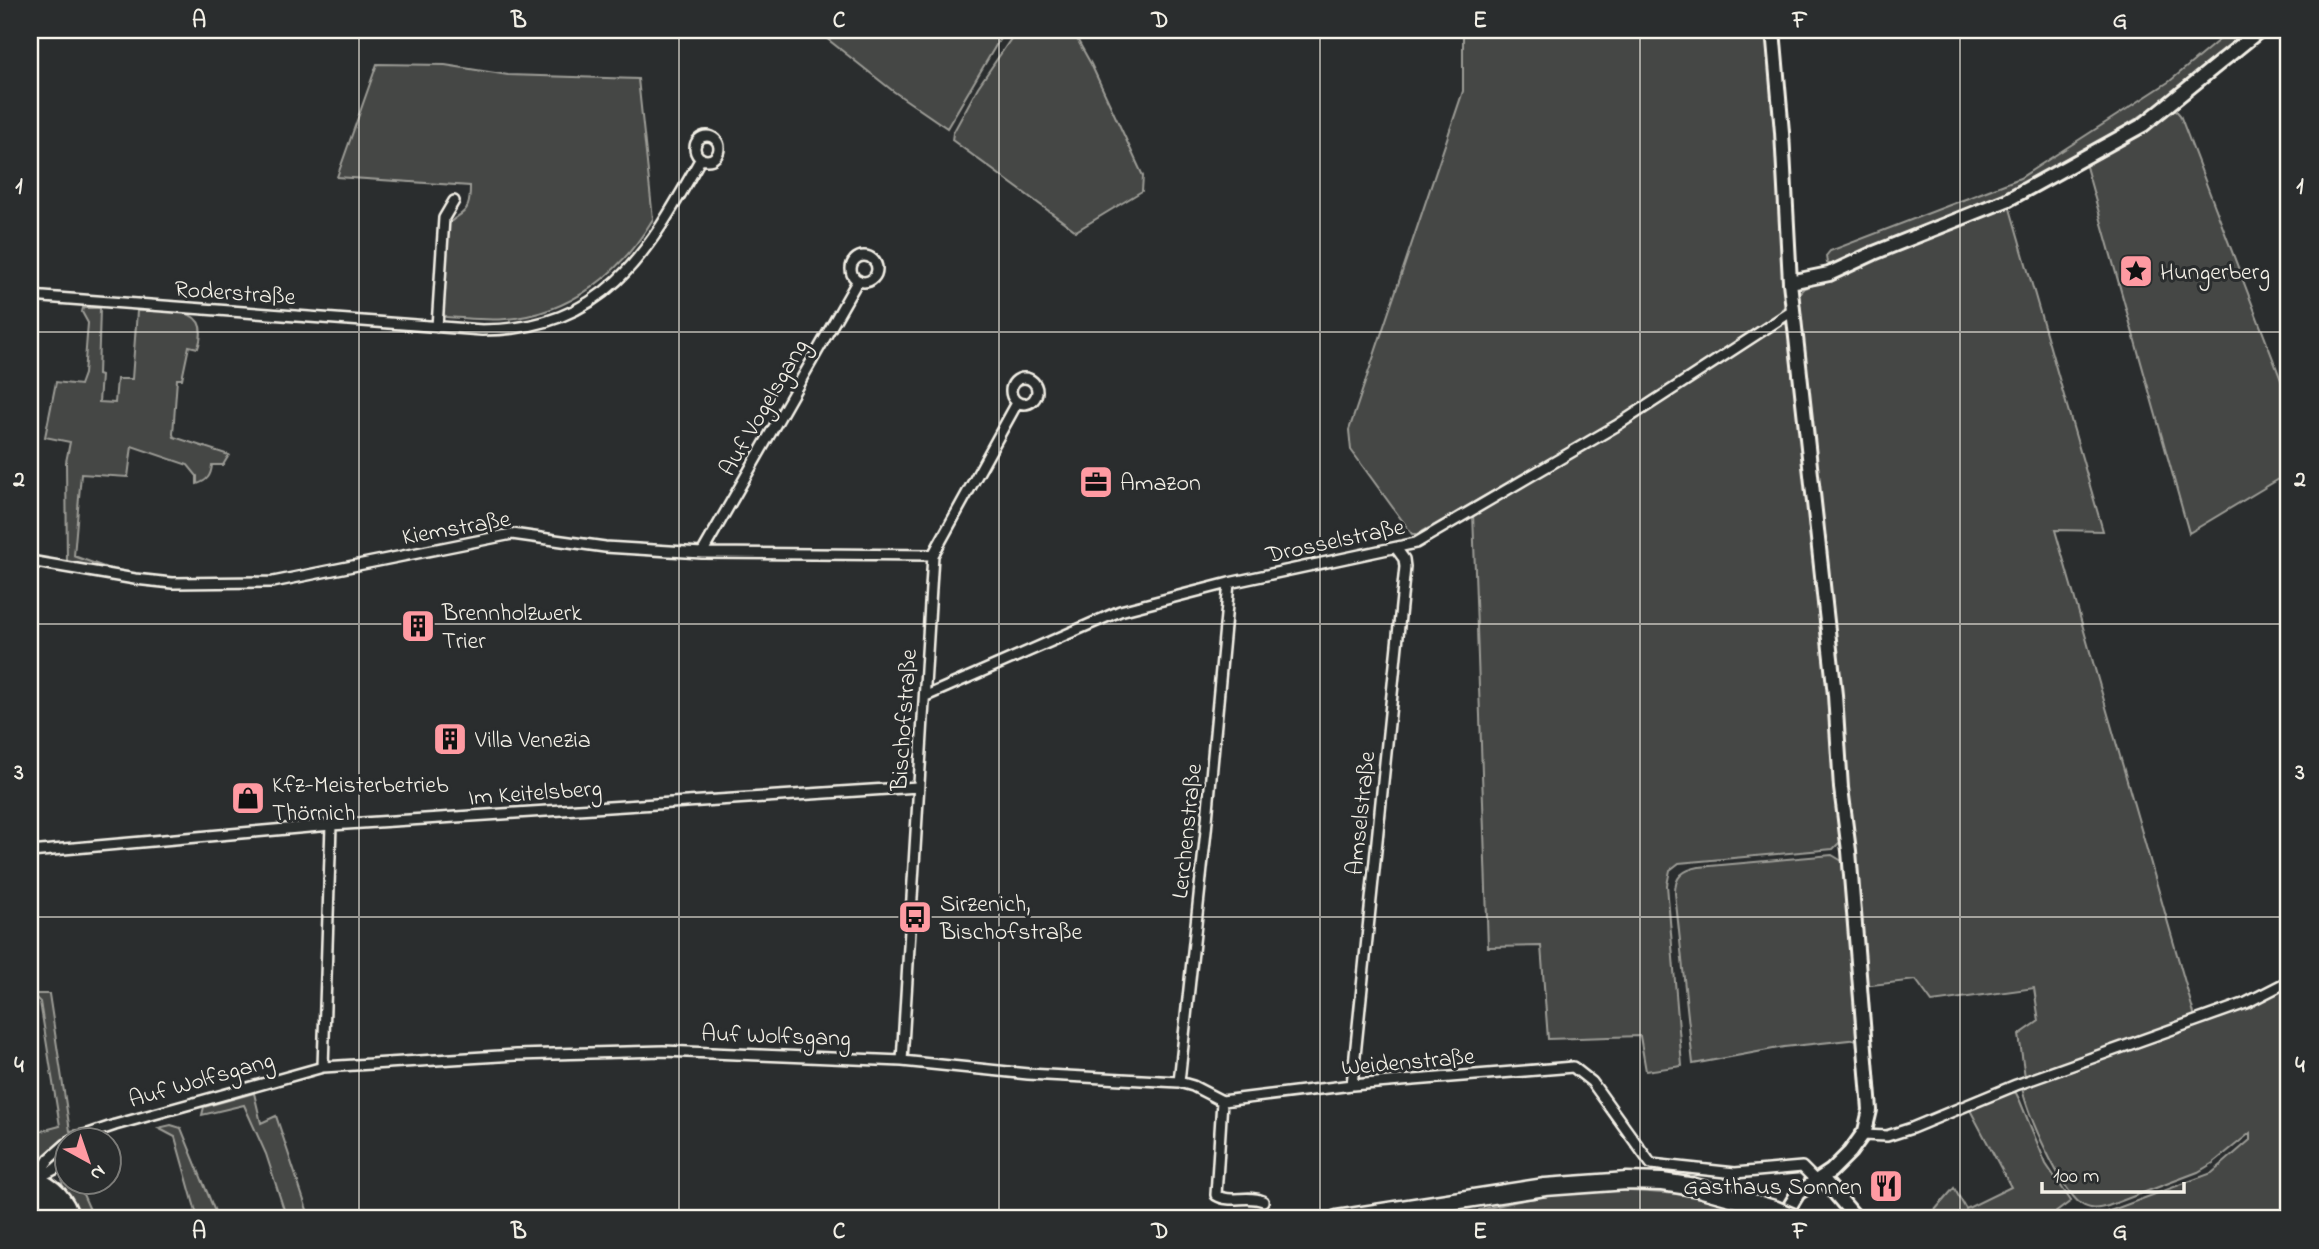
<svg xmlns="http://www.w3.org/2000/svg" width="2319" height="1249" viewBox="0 0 2319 1249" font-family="'Indie Flower',sans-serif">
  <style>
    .green { fill: #444645; stroke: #9c9c96; stroke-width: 2 }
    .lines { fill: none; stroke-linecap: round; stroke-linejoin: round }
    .street-casing { stroke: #f4f1e8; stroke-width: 14 }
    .secondary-casing { stroke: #f4f1e8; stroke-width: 18 }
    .highway-casing { stroke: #f4f1e8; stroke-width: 21 }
    .street { stroke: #2a2d2e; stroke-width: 9 }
    .secondary { stroke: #2a2d2e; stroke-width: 12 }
    .highway { stroke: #2a2d2e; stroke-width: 16 }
    .highway-bridge-casing { stroke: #f4f1e8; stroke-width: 21; stroke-linecap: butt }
    .highway-bridge { stroke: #2a2d2e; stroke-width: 16 }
    .grid { fill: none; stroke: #f4f1e8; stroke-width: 2; stroke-opacity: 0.55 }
    .labels { text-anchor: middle; stroke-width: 6; stroke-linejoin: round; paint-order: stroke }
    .poi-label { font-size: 24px; fill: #f4f1e8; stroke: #2a2d2e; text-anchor: start }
    .street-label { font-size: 24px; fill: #f4f1e8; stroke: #2a2d2e }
    .neatline { fill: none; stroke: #f4f1e8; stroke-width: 2.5 }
    .grid-label { font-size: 23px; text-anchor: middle; font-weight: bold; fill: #f4f1e8 }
  </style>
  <rect width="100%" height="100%" fill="#2a2d2e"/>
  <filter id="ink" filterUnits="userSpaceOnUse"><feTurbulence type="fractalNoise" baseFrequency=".0143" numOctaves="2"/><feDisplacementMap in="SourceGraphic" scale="14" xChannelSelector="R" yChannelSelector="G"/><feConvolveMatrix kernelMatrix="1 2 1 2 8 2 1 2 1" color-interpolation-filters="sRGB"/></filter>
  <g filter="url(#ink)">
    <path class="green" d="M816,30H1005L947,128L893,91Z
      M1017,30H1072L1091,64L1143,176L1142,191L1076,231L952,140L953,133L978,87Z
      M1463,30H1767L1789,301L1779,313L1634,410L1429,528L1418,534H1412L1351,450L1349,430L1463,91Z
      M2231,30H2252L2169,98L2035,182L1995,200L1877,244L1840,263L1831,265L1827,263L1826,256L1830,251L2020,178L2170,81Z
      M377,64L445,65L508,75L638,79L653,219C621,273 570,314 506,319C486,321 465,318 446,317L442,312L447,227C452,216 465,216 468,205C470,200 470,192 470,186L337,177Z
      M2173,107L2180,115L2289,401V473L2189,533L2085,163Z
      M2009,205L2103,531L2055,530L2195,1017L2025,1077L2019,1035L2039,1021L2034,988L1932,1002L1916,980L1863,986L1798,302L1799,293L1804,288L1828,280L1858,265Z
      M83,308H100L98,375L101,376L99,402L115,403L117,379H132L137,311C166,312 213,303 198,348L189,346L182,379H177L173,434L174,437L229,455L223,465H212C211,476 207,481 197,484V476L188,465L132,446L128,477L81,474L74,556L104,567L102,569L67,562L66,462L70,442L45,437L56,382L80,385L84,374L88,323L82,312Z
      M1782,323L1789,325L1823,624L1840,842L1833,849L1679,863L1670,870L1667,885L1682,1066L1646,1071L1640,1036L1548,1039L1541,946L1488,947L1473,513L1578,454L1678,392Z
      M1832,855L1842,861L1858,1039L1784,1047L1693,1064L1675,893C1675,876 1683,870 1699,867Z
      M2289,985V1219H2107V1212L2212,1173L2250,1140V1133L2213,1163L2198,1172L2108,1206C2098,1209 2090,1210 2081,1204C2062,1191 2024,1109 2022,1086Z
      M30,994H49L70,1131L88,1128L39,1161L30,1163V1134L60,1126L40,1002L34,996L30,997Z
      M2011,1091L2016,1093L2020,1101L2046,1164L2071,1201L2047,1219H1930L1928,1218L1954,1188L1966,1209L2011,1187L1969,1108Z
      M254,1093L261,1123L276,1116L310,1219H287L266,1154L244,1105L202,1115L204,1107Z
      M171,1125L181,1128L218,1219H198L175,1137L158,1128Z
      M66,1167V1182L78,1183L94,1219H75C66,1201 57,1187 66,1167Z
      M1586,1190C1649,1191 1704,1190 1762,1219H1478L1479,1210L1523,1200Z"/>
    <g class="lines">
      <g class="street-casing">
        <path id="street" d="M695 148a12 12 0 1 1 24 0a12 12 0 1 1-24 0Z
          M851 269a13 13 0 1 1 26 0a13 13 0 1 1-26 0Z
          M30,296L482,330C605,330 647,254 701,158
          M437,327L444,218L454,201
          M1011 391a13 13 0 1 1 26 0a13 13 0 1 1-26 0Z
          M702,553L858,280
          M30,561L135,579L172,583L273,582L512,534L605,547L702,553L933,555
          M926,696L1120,611L1229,583L1416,543L1616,426L1794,310
          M30,852L331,825L918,787
          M902,1061L933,555L1017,403
          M323,1067L331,825
          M1179,1082L1206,831L1229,583
          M1352,1085L1405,567L1404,559L1396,548
          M1862,1135L1887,1136L1912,1128L2016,1085L2246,1003L2289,981
          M71,1140L115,1125L323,1067L516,1055L663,1051L902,1061L1028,1074L1179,1082L1193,1086L1222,1101
          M36,1179L55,1169L66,1159
          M35,1180L49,1159L66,1144
          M1263,1201C1248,1194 1230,1204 1216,1195L1222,1101L1352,1085L1573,1067L1592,1082L1651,1164L1735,1173L1802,1167L1816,1181"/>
      </g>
      <g class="secondary-casing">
        <path id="secondary" d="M1773,30L1782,132L1790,282L1835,695L1841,788L1849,851L1870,1110L1865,1131L1850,1152L1831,1171L1798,1193L1782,1219
          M1790,282L1829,274L1874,253L2007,200L2143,125L2260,30
          M1822,1178L1857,1219"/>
      </g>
      <g class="highway-casing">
        <path id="highway" d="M35,1180C53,1186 66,1200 71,1219
          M35,1180L56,1219
          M1337,1219L1545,1187L1627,1181L1662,1182L1695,1187L1774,1209"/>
      </g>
      <use href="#street" class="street"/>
      <use href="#secondary" class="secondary"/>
      <use href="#highway" class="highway"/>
      <g class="highway-bridge-casing">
        <path id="highway-bridge" d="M1774,1209L1793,1217"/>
      </g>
      <use href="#highway-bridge" class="highway-bridge"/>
    </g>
  </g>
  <path class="grid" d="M359,30V1219M679,30V1219M999,30V1219M1320,30V1219M1640,30V1219M1960,30V1219M30,332H2289M30,624H2289M30,917H2289"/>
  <defs>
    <g id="sight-square" transform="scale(1.75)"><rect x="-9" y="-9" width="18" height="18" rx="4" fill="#ff9aa2" stroke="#2a2d2e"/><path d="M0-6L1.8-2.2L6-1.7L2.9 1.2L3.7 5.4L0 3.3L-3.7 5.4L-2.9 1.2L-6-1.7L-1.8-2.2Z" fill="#111"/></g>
    <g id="office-square" transform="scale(1.75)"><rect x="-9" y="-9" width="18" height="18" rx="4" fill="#ff9aa2" stroke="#2a2d2e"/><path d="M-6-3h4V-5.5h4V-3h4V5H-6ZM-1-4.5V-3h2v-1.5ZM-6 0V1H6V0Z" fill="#111"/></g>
    <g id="building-square" transform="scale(1.75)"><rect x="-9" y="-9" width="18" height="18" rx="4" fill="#ff9aa2" stroke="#2a2d2e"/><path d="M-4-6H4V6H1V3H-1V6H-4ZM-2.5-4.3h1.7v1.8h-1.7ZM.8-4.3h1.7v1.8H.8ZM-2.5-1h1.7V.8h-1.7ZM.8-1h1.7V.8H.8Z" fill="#111"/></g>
    <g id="shop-square" transform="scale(1.75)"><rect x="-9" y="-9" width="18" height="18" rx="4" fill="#ff9aa2" stroke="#2a2d2e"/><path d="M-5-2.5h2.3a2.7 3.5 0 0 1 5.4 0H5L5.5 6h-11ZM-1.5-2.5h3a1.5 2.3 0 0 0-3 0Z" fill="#111"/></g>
    <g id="bus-square" transform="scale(1.75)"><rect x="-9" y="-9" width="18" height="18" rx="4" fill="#ff9aa2" stroke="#2a2d2e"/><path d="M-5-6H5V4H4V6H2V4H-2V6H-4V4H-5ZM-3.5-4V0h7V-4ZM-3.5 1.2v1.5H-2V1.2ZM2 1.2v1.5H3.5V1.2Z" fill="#111"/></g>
    <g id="restaurant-square" transform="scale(1.75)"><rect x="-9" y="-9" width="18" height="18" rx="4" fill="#ff9aa2" stroke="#2a2d2e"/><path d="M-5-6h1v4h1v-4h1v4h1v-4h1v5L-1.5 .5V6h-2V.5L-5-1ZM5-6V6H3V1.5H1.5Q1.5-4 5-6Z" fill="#111"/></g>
  </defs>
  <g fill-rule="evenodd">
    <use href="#sight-square" x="2136" y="271"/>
    <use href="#office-square" x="1096" y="482"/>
    <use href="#building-square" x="418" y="626"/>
    <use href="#building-square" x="450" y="739"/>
    <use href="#shop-square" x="248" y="798"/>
    <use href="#bus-square" x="915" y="917"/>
    <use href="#restaurant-square" x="1886" y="1186"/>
  </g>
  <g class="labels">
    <g class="poi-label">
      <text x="2160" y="279">Hungerberg</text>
      <text x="1120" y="490">Amazon</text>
      <text x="442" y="620">Brennholzwerk<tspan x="442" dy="28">Trier</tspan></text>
      <text x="475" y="747">Villa Venezia</text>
      <text x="272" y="792">Kfz-Meisterbetrieb<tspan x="272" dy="28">Thörnich</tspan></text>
      <text x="940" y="911">Sirzenich,<tspan x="940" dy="28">Bischofstraße</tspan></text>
      <text x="1862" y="1194" text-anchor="end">Gasthaus Sonnen</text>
    </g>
    <g class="street-label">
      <text transform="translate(235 292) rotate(4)" y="8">Roderstraße</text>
      <text transform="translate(763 407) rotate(-60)" y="8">Auf Vogelsgang</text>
      <text transform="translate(456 527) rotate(-10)" y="8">Kiemstraße</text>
      <text transform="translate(1335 540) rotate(-12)" y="8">Drosselstraße</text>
      <text transform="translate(903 720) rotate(-86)" y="8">Bischofstraße</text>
      <text transform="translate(535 792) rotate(-4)" y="8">Im Keitelsberg</text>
      <text transform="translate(1360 813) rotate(-84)" y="8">Amselstraße</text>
      <text transform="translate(1186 831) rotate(-84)" y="8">Lerchenstraße</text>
      <text transform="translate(776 1035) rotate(2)" y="8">Auf Wolfsgang</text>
      <text transform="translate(1408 1061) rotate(-5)" y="8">Weidenstraße</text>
      <text transform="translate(201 1079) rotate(-16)" y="8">Auf Wolfsgang</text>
    </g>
  </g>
  <rect width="2319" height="1249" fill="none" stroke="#2a2d2e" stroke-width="77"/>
  <g transform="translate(88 1161) rotate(140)"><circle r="33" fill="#2a2d2e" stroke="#7b7b78" stroke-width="2"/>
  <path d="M0-5L12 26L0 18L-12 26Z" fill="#ff9aa2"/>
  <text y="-10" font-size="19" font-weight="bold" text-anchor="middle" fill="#f4f1e8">N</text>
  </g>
  <path d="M2042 1182v10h142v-10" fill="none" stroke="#f4f1e8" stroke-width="3.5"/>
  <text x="2053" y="1182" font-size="21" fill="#f4f1e8" stroke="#2a2d2e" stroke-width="5" paint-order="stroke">100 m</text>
  <rect x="38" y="38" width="2242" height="1172" class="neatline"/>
  <g class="grid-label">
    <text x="199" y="27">A</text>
    <text x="519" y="27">B</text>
    <text x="839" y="27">C</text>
    <text x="1160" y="27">D</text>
    <text x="1480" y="27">E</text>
    <text x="1800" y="27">F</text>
    <text x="2120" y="27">G</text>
    <text x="19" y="193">1</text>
    <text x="2300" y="193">1</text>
    <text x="19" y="486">2</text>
    <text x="2300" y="486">2</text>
    <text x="19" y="779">3</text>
    <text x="2300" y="779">3</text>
    <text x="19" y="1072">4</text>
    <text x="2300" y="1072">4</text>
    <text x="199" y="1238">A</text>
    <text x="519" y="1238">B</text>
    <text x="839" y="1238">C</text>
    <text x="1160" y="1238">D</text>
    <text x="1480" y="1238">E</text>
    <text x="1800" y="1238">F</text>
    <text x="2120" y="1238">G</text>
  </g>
</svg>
